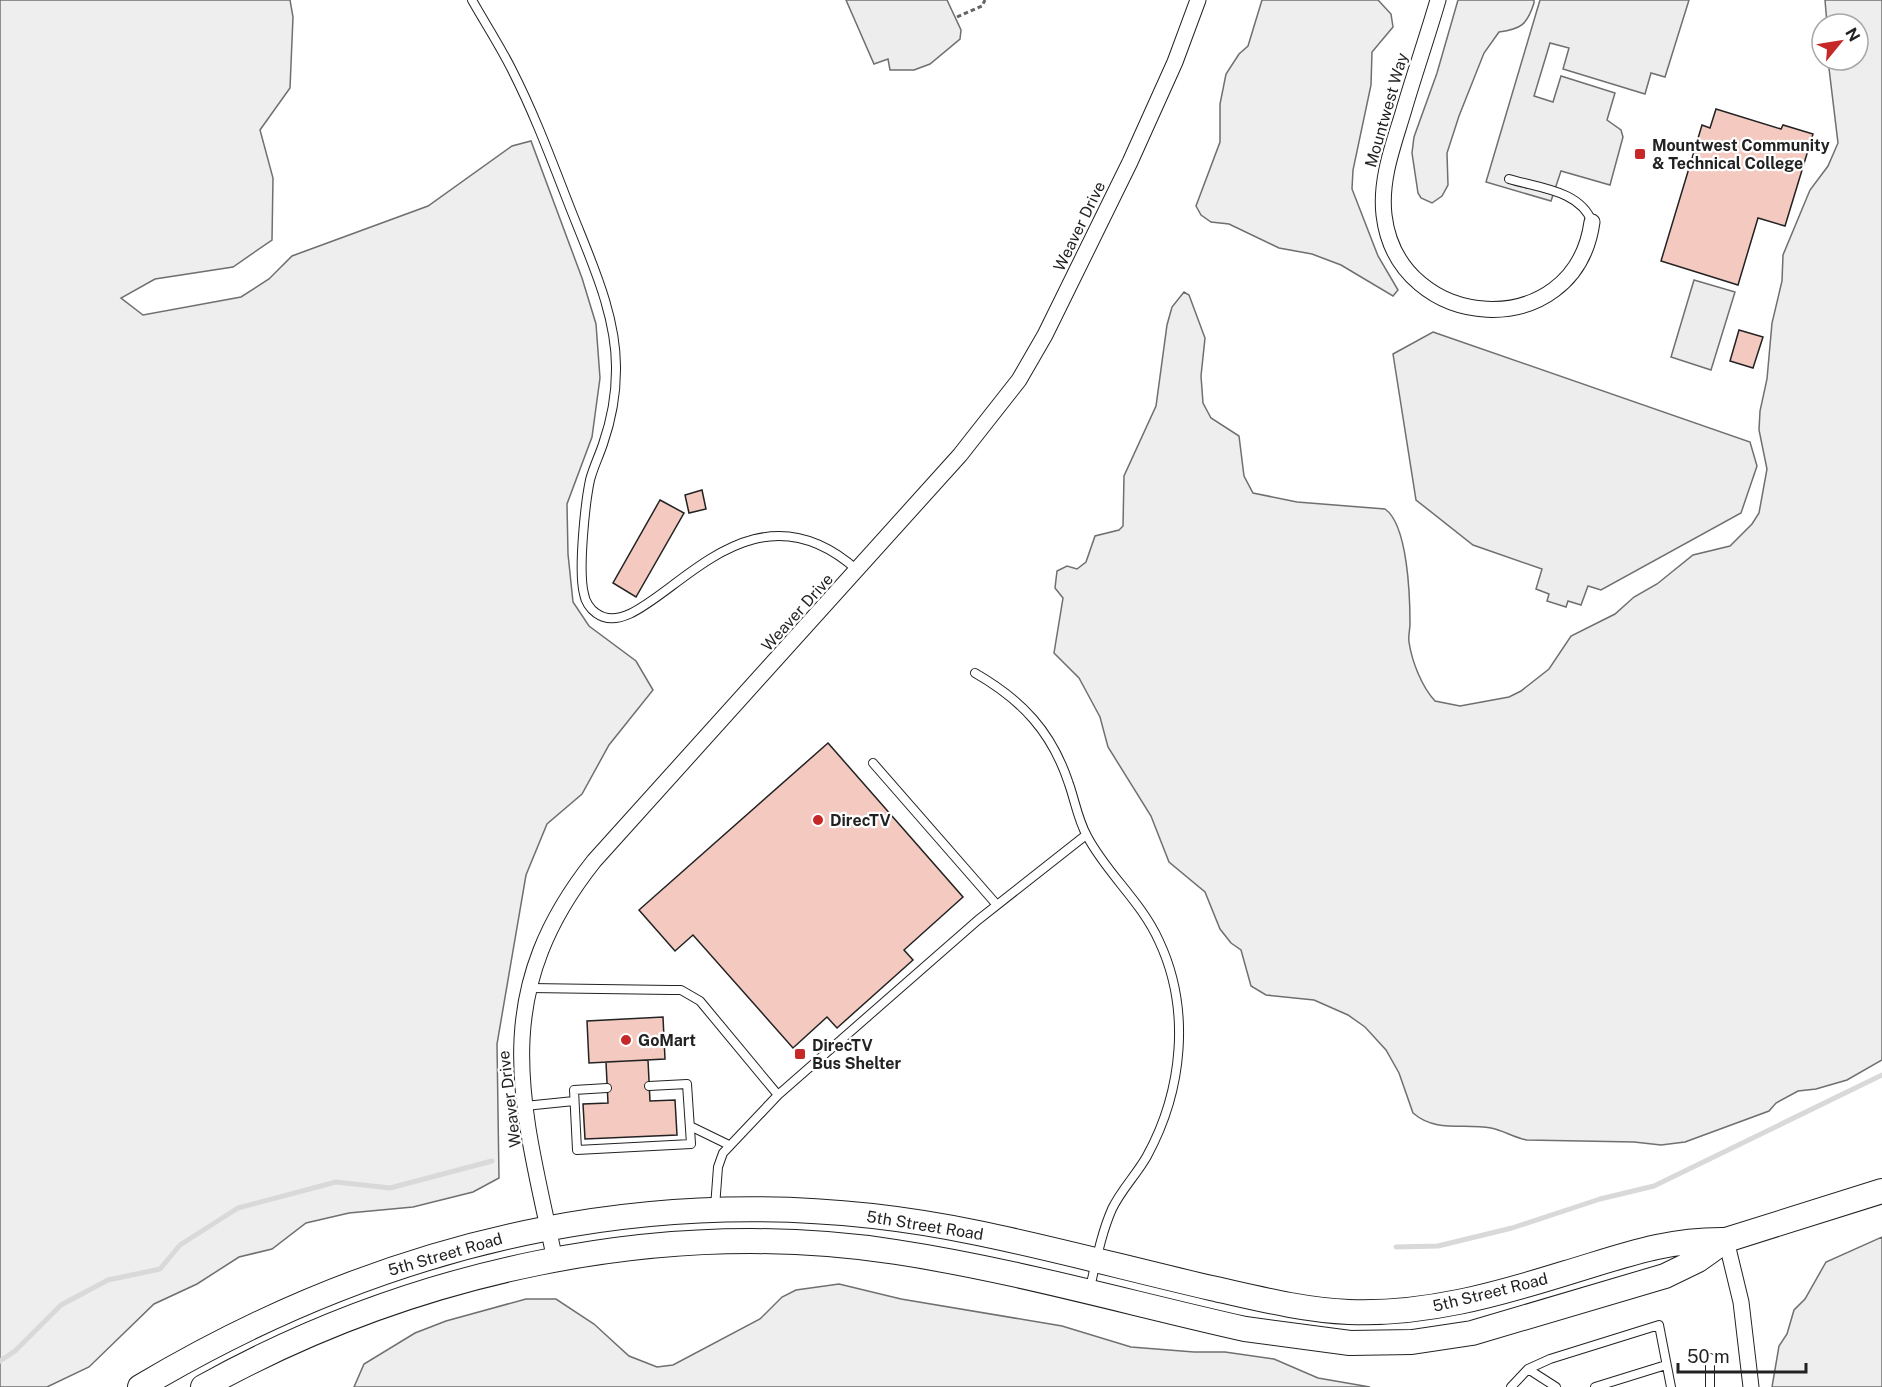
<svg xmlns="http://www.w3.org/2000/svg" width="1882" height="1387" viewBox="0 0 1882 1387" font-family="'Public Sans',sans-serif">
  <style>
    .green { fill: #eee; stroke: #6f6f6f; stroke-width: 1.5 }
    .parking { fill: #ededed; stroke: #6f6f6f; stroke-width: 1.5 }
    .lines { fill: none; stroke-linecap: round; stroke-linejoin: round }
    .stream { stroke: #d9d9d9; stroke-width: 5 }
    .building { fill: #f3c9c0; stroke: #222; stroke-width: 1.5 }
    .service-casing { stroke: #222; stroke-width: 10 }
    .minor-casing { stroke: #222; stroke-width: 17 }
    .primary-casing { stroke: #222; stroke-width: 26 }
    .path { stroke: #646464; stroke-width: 3; stroke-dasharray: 4.5 3; stroke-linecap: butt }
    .service { stroke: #fff; stroke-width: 8 }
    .minor { stroke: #fff; stroke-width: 15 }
    .primary { stroke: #fff; stroke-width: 24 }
    .poi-dot { fill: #c62828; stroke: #fff; stroke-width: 2 }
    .labels { text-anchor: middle; stroke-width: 4.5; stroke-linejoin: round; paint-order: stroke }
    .street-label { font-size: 16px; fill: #222; stroke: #fff }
    .poi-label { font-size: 16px; font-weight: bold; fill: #222; stroke: #fff; text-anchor: start }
  </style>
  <rect width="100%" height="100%" fill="#fff"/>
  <path class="green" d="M0,0H290L293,17L290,88L260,130L273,178L272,240L233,267L155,279L121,298L143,315L241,297L269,279L292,256L428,206L512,146L531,141L582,278L596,324L600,378L592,437L567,504L568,554L573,602L589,626L636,661L653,690L609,745L582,794L547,824L526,875L497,1044L499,1178L473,1192L413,1207L349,1213L306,1223L272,1249L239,1257L197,1284L154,1304L89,1367L47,1387H0Z
    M1262,0H1378L1391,14L1393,27L1372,52L1371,85L1353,170L1352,189L1378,256L1398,290L1393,296L1341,265L1312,254L1279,248L1229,224L1211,222L1201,215L1196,206L1220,142V104L1226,74L1239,54L1248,46Z
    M1458,0H1534V3C1527,25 1521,29 1499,32L1484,53L1459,116L1447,153L1448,185L1442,196L1432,203L1421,198L1418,193L1412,153L1414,137L1437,73Z
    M1825,0H1882V1060L1847,1080L1816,1089L1798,1091L1776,1103L1769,1111L1685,1142L1661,1145L1634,1142L1527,1140C1514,1138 1503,1130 1491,1128C1464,1123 1436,1133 1413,1113L1399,1073L1386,1050L1365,1027L1348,1015L1314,1000L1266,995L1251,986L1241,950L1231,943L1220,929L1205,892L1169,862L1151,816L1108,747L1100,717L1085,689L1079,678L1054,653L1063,598L1055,588L1057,571L1067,566L1077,569L1086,562L1095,536L1119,530L1123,526L1124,476L1156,406L1167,325L1172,307L1184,292L1189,295L1205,338L1201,376L1203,403L1211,418L1239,436L1244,476L1253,493L1297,502L1385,509C1408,525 1410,597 1410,624C1410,630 1408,636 1409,642C1412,662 1422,687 1435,701L1460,706L1509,697L1521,691L1549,669L1571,636L1615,614L1634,597L1657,584L1693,555L1730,546L1752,524L1759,513L1767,469L1759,430L1760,411L1767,379L1772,323L1782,281L1783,255L1810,190L1828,166L1838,143L1828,60H1858V24H1827Z
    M1882,1237V1387H1772L1779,1346L1787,1334L1794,1310L1805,1299L1826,1262Z
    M839,1284L901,1299L1062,1326L1131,1347L1194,1352H1225L1274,1359L1318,1378L1370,1387H354L364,1364L415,1333L446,1321L526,1299H556L594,1324L629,1356L657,1367L673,1365L760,1319L782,1297L796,1290Z"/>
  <path class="parking" d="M846,0H947L961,30L960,39L930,64L914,70H890L888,59L874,64Z
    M1540,0H1689L1665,77L1651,73L1645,94L1563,69L1569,48L1550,43L1534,96L1553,102L1561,76L1615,93L1607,120L1621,130L1623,137L1610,185L1561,171L1551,201L1486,182Z
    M1694,280L1735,292L1711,370L1671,357Z
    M1433,332L1750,442L1757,466L1741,513L1601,590L1588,586L1581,605L1568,601L1566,607L1547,601L1549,594L1536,589L1542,569L1473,545L1416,500L1393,354Z"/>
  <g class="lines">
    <path class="stream" d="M1396,1247L1438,1246L1512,1228L1600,1199L1654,1186L1882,1075
      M0,1361L15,1351L61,1305L108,1280L160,1269L180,1245L238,1208L336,1182L390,1188L492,1161"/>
  </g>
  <path class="building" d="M1716,109L1781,129L1783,125L1813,134L1785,226L1758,218L1738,285L1661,261L1702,125L1710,128Z
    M1739,330L1763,337L1753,368L1730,361Z
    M702,490L706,509L689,513L685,495Z
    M660,500L684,513L636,597L613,583Z
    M828,743L963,897L904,950L913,960L837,1028L827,1017L793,1048L693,935L675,951L639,910Z
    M663,1017L665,1059L589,1063L587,1021Z
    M648,1060L650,1101L675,1100L677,1135L585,1139L583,1104L608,1103L606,1062Z"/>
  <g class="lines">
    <g class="service-casing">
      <path id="service" d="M472,0C485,23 500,46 512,70C536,117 554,167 573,215C592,263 617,317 616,370C616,395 611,421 603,444C599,456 593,468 590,480C585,504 578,571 584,594C585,601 590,609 596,613C648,652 735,461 857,570
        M1509,179C1538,188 1580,190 1592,222
        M975,673C1022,700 1052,732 1069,784C1075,801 1078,820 1087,836C1107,874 1141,901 1159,941C1191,1009 1183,1090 1147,1156C1137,1174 1121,1190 1112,1209C1101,1234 1096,1262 1090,1288
        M873,763L997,905
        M530,988L671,990H681L700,1001L778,1095
        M607,1088L574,1090L577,1150L691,1144L687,1084L649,1086
        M525,1106L574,1101
        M690,1126L729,1145
        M715,1207L718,1167L723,1153L778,1095L978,920L1086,835
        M1528,1369L1556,1387
        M1511,1387L1528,1369L1550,1359L1659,1325L1671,1387
        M1595,1387L1666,1365
        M1710,1387V1358"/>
    </g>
    <g class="minor-casing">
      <path id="minor" d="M1438,0C1427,38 1414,75 1403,113C1393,146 1380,180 1384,215C1398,334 1575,345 1592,222
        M1726,1240L1741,1302L1751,1387
        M555,1260C522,1105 486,997 594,861L960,455L1019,380L1045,335L1130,162L1175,62L1198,0"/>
    </g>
    <g class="primary-casing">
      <path id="primary" d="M140,1387C398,1233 682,1171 978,1233C1056,1249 1133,1270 1211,1288C1256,1298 1302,1310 1349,1312C1424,1315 1495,1295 1566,1273C1623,1256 1666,1239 1726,1240
        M203,1387C410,1272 660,1216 896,1252C1014,1270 1129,1303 1245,1329L1350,1343L1412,1342L1472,1333L1665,1276L1698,1260L1726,1240L1882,1191"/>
    </g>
    <path class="path" d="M957,17L982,6L985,0"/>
    <use href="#service" class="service"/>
    <use href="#minor" class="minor"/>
    <use href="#primary" class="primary"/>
  </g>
  <g class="poi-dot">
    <rect x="1634" y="148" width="12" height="12" rx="3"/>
    <circle cx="818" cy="820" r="6"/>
    <circle cx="626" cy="1040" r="6"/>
    <rect x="794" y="1048" width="12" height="12" rx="3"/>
  </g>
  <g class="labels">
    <g class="street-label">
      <text transform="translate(1386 110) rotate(-74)" y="6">Mountwest Way</text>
      <text transform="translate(1079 226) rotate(-64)" y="6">Weaver Drive</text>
      <text transform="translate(797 612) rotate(-48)" y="6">Weaver Drive</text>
      <text transform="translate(509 1099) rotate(-97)" y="6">Weaver Drive</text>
      <text transform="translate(925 1225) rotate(9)" y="6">5th Street Road</text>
      <text transform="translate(445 1254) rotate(-16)" y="6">5th Street Road</text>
      <text transform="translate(1490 1292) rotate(-14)" y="6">5th Street Road</text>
    </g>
    <g class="poi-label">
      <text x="1652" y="151">Mountwest Community<tspan x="1652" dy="18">&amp; Technical College</tspan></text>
      <text x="830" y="826">DirecTV</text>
      <text x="638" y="1046">GoMart</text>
      <text x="812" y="1051">DirecTV<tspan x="812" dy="18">Bus Shelter</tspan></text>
    </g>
  </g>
  <g transform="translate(1840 42) rotate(60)"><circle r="28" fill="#ffffff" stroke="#a7a7a7" stroke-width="1.5"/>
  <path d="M0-4.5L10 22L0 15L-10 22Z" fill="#c62828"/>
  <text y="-9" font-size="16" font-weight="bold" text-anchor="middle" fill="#222222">N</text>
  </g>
  <path d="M1678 1363v9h128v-9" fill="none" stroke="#222222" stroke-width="3"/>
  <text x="1687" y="1363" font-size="18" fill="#222222" stroke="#ffffff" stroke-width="4.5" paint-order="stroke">50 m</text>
</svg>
